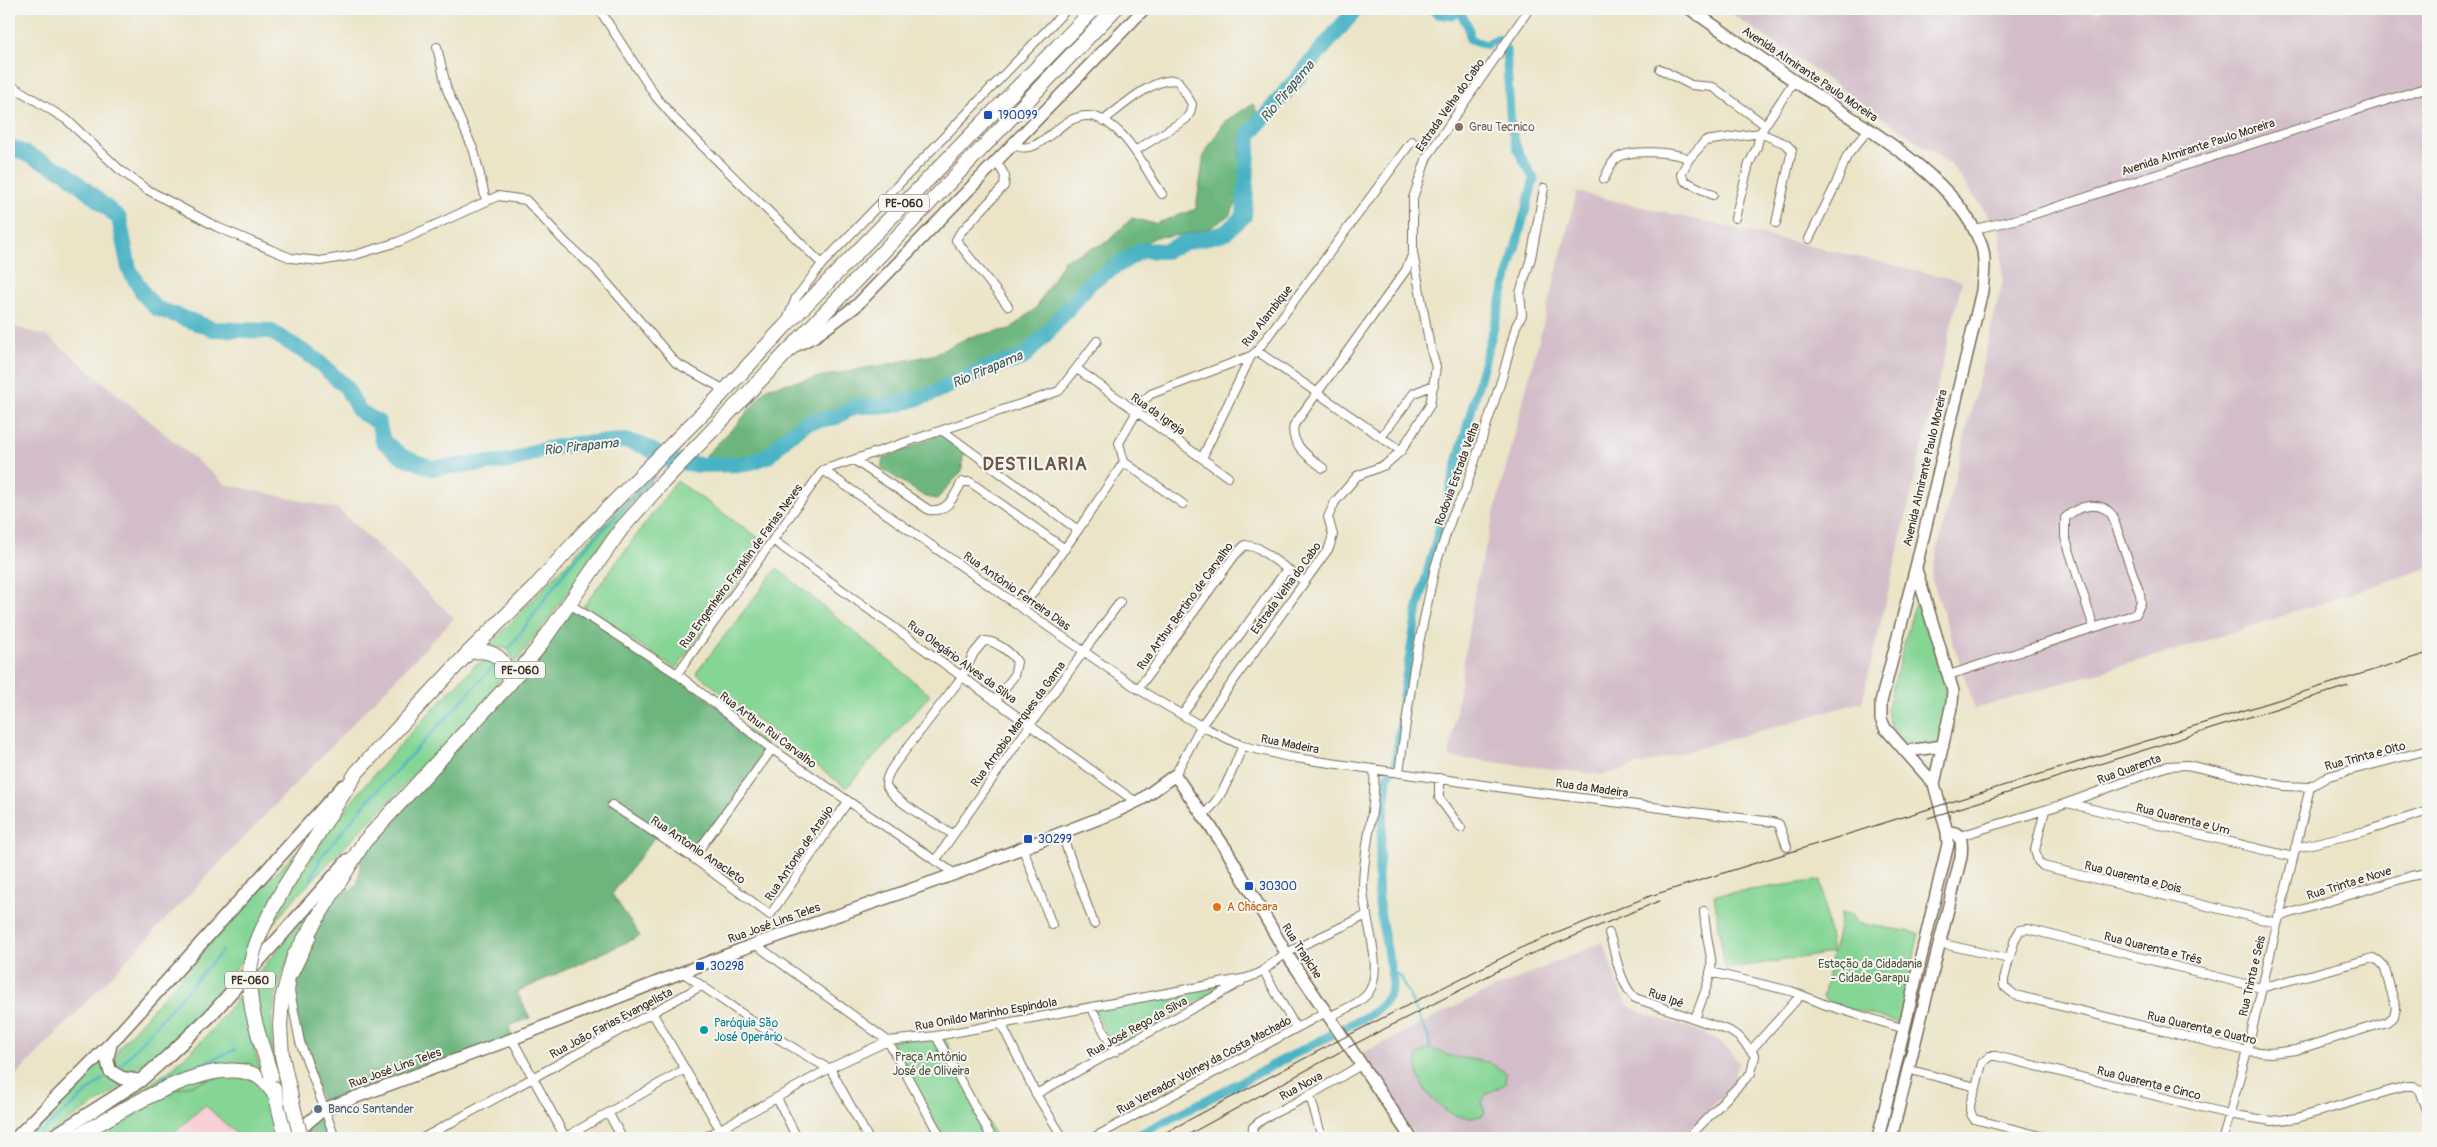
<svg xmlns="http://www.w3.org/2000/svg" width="2437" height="1147" viewBox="0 0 2437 1147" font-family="Pangolin,sans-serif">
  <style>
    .built { fill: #f7cfd4 }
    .industrial { fill: #d2bdc8 }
    .green { fill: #85d595; stroke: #60805a }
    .forest { fill: #6cb67e; stroke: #54704e }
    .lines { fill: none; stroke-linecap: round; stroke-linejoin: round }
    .stream { stroke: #48b3c5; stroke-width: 2.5 }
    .canal { stroke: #48b3c5; stroke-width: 9 }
    .river { stroke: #48b3c5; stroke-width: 16 }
    .street-casing { stroke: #796b59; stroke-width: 10 }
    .secondary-casing { stroke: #796b59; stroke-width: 14 }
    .primary-casing { stroke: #796b59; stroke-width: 15 }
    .highway-casing { stroke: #796b59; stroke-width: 16 }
    .street { stroke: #fff; stroke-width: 8 }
    .secondary { stroke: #fff; stroke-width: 11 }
    .primary { stroke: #fff; stroke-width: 12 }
    .highway { stroke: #fff; stroke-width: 14 }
    .tram { stroke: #3b2a1e; stroke-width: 1 }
    .highway-bridge-casing { stroke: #796b59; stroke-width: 16; stroke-linecap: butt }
    .highway-bridge { stroke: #fff; stroke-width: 14 }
    .transit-dot { fill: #1a4fb4; stroke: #f6f6f2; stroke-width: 2 }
    .education-dot { fill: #8d6e63; stroke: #f6f6f2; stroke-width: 2 }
    .food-dot { fill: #e8710a; stroke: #f6f6f2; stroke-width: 2 }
    .culture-dot { fill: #0f9aa8; stroke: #f6f6f2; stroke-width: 2 }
    .service-dot { fill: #5c6f8a; stroke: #f6f6f2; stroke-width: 2 }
    .labels { text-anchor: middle; stroke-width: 4; stroke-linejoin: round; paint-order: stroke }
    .shield { fill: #f6f6f2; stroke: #73675e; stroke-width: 1 }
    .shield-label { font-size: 11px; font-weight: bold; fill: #3b2a1e }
    .street-label { font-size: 12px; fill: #3b2a1e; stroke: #f6f6f2 }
    .transit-label { font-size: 12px; fill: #164399; stroke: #f6f6f2; text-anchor: start }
    .education-label { font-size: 12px; fill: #785e54; stroke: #f6f6f2; text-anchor: start }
    .food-label { font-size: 12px; fill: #c56008; stroke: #f6f6f2; text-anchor: start }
    .park-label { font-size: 12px; fill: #4e553c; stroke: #f6f6f2 }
    .culture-label { font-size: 12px; fill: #0d838f; stroke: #f6f6f2; text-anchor: start }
    .service-label { font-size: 12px; fill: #4e5e75; stroke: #f6f6f2; text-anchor: start }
    .water-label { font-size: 14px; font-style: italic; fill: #405a58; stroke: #f6f6f2 }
    .district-label { font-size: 18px; font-weight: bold; letter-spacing: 1px; fill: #715647; stroke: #f6f6f2 }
  </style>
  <rect width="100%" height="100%" fill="#f6f6f2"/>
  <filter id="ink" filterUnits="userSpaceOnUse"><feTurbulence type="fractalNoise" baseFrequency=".02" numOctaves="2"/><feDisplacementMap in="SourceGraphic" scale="10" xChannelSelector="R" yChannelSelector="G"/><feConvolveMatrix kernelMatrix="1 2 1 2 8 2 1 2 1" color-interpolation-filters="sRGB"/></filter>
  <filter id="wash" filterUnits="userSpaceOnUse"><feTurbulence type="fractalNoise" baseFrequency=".0096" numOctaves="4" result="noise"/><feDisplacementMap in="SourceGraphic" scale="20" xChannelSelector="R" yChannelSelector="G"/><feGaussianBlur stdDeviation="1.12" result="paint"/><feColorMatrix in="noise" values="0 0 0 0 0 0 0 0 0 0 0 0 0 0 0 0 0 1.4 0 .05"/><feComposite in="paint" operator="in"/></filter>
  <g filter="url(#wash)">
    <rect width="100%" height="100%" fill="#ebe4c7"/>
    <path class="built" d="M204,1105L242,1137L168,1138Z"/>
    <path class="industrial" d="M1725,9H2016L2025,12H2100L2104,9H2428V568L2199,643L1975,709L1931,576L2003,280L2000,231L1950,164Z
      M1577,192L1962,281L1862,702L1604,775L1449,757L1475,588Z
      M9,325L49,337L225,484L338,509L454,618L9,1083Z
      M1603,942L1620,992L1629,1006L1644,1014L1701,1031L1722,1043L1739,1062L1733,1086L1680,1138H1417L1357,1056L1468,1000Z"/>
    <path class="green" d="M652,474L655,477C622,511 597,550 570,589C552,615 533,639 515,663L507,649L488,646Z
      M677,481L766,543L676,669L583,607Z
      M777,568L930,695L846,788L696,673Z
      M1918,592L1951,695L1938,743C1930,743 1918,747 1910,744C1896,740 1888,723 1887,709Z
      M491,659L496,661L502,675L496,687L474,714L293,900L182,1033L145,1066L128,1070L120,1068C112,1060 116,1052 122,1044L236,914L305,843L271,901L289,896C336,808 407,737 475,665Z
      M1821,880L1832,953L1725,969L1714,895Z
      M322,895C297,941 268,987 272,1041C274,1066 282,1091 288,1116L259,1020L247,1024L262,1075L248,1069L117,1106L168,1072L205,1038Z
      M1842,913L1853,914L1856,923L1919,933L1900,1023L1830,1003L1823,997Z
      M1225,985L1115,1050L1093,1007Z
      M943,1035L996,1138H944L891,1041Z
      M1430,1048L1450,1056L1488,1062L1505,1072V1084L1486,1094L1482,1103L1485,1114C1452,1131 1409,1087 1418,1054Z
      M100,1058C103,1074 108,1081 123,1086L41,1138H24Z
      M227,1075L273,1083L286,1138H241L205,1105L168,1138H73L149,1097Z"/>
    <path class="forest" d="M1253,104L1257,112L1240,138L1239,199L1229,216L1210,228L1181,235L1156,237L1108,262L1085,279L1023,350L916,394L878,402L855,401L836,410L797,420L762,454C748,456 717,461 705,456L738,423L768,387L933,355L969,337L1010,329L1036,308L1064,260L1107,242L1132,218L1155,224L1196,209L1204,154L1225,121Z
      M942,434L967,453L963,456L962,471L937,499L925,497L881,468L883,459Z
      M568,603L677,674L772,750L694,857L656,835L612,894L640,936L517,992L530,1018L509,1026L512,1039L324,1109L302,1040L295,997L280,1026L282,999L326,905L357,885L364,842L443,756Z
      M324,1114L332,1138H308L306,1126Z"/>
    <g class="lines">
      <path class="stream" d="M509,649L568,567L668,460
        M311,879L321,857L366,803L494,666
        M1389,968L1400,977L1428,1036L1430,1048
        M121,1065L222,951
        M164,1074L167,1078L235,1050
        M35,1137L103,1079"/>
      <path class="canal" d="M1133,1138L1373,1013C1384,1004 1391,997 1393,982L1379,906L1378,875L1387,777L1395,766L1403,708L1402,701L1418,607L1534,179L1518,151L1511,127L1506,50L1497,39L1487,45L1470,40L1469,28L1459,10L1452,16L1437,14L1432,9"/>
      <path class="river" d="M9,146L65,172L119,218L129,269L144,295L156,308L213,329L270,331L314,358L346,387L359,411L378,422L383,441L403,457L432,468L511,461L537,451L574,444L626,441L644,446L668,460L700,465L746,464L768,456L787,437L807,422L836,417L855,406H886L903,403L931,394L988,368L1023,358L1047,333L1091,282L1142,250L1166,251L1183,243L1225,233L1244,216L1249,135L1356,9"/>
    </g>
  </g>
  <g filter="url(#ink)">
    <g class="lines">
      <g class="street-casing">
        <path id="street" d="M599,9L656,97L675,119L822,264
          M437,47L447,90L474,151L486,200
          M1660,69L1691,85L1713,87L1765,125
          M9,84L67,120L119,169L146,189L217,227L291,258L320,261L355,255L398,242L498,196L526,200L566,243L595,269L676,363L725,390
          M1103,121C1120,108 1155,75 1178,81L1192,104L1190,113L1186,119L1135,151
          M1013,144C1048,166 1069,78 1123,136C1139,153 1149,175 1162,194
          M997,162L1005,176L1004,186L960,233L956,240L1008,306
          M1604,179C1608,173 1610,163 1616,159C1628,148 1675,152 1689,159
          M1713,195L1685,181L1681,174L1689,159L1705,141L1760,133L1786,144L1792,150L1776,223
          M1735,218L1749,164L1757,147L1760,133L1794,81
          M1975,229L2022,218L2428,87
          M1809,239L1835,186L1847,156L1868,130
          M787,320L796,298L822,264L1067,9
          M1257,351L1401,451
          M1077,369L1228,477
          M943,431L1078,530
          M1381,437L1414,393L1434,385
          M1202,458L1251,356
          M854,460L929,510C948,513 954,496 962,482H970L1065,549
          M1124,462L1119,443L1143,401L1151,394L1251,356L1257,351L1412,141
          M1124,462L1183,504
          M1323,468C1310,458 1289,444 1294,425L1406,270L1413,253V198L1427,157L1529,9
          M823,470L1138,689L1201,726L1243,746L1289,757L1525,791L1773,822L1779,824L1787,847
          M823,470L1059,391L1097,341
          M774,541L1136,802
          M568,603L677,674L772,749L955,874
          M1022,608L1078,530L1124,462
          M677,674L823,470
          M1949,675L2136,614L2141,602L2140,594L2112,515C2100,499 2078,506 2065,518V537L2094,628
          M1138,689L1235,555L1245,545L1258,548L1304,581
          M1182,715L1287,569
          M1399,772L1414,667L1435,567L1453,514L1465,491L1502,378L1516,326L1522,315L1520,293L1531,258L1544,188
          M1175,775L1201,726L1329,548L1333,535L1328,517L1335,502L1357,476L1385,465L1401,451L1430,405L1436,367L1430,347L1413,253
          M1439,778V798L1461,828
          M2310,787L2329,776L2428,750
          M2067,803L2293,857
          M612,805L693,858L770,915L847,803
          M2045,810L2035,850L2038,861L2043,866L2277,923
          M1203,815C1224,798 1232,769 1243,746
          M1061,832L1094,924
          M953,834C939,826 889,799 886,784C886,777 890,771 894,765L962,677L974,653L984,641C995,640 1012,653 1017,662L1014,676L995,701
          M1960,836L2067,803L2168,766L2187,765L2284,786L2310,787
          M1022,846L1052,925
          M2295,848L2366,831L2428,811
          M693,858L772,749
          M935,861L1030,725L1120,602
          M2278,917L2411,876L2428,873
          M1609,933C1616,953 1619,983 1635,998L1730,1031L1740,1038L1755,1056L1751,1073L1688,1138
          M1939,943L2009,959L2015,939L2020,930L2028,929L2261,988L2373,958L2379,961L2384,966L2396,1008L2394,1016L2387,1022L2296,1050L2271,1053L2247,1051L2015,995L2004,986V979L2009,959
          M755,944L888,1041L941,1138
          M1263,970L1296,1028
          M682,972L777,1038L829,1069
          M1710,972L1791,991L1826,1005L1905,1029
          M294,974L312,937
          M291,985L290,991L300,1042L335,1138
          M1091,1007L1115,1052
          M653,1014L725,1138
          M1329,1017C1342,1010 1363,1003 1370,990C1384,964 1363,916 1363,887C1363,847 1377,809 1374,769
          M1695,1019C1700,1004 1714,973 1711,958C1708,943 1705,927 1704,911
          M1001,1023L1036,1094L1063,1138
          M936,1036L992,1138
          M512,1039L565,1137
          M1752,1049L1800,996
          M830,1068L868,1138
          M1907,1069L1976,1087L1982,1063L1990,1056H1996L2229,1114L2271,1121L2297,1118L2406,1086H2413L2420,1090L2428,1114
          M1976,1087C1972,1098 1966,1109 1974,1119L2048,1138
          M1036,1094L1241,982
          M1310,1095L1322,1138
          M777,1098L797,1138
          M609,1114L622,1138
          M423,1138L701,986
          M564,1138L685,1069
          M704,1138L830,1068L888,1041L936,1036L1247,978L1260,973L1286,953L1367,915
          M1093,1138L1326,1012
          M1252,1138L1253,1127L1263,1119L1310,1095L1361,1065
          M2223,1138L2247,1051L2310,787"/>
      </g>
      <g class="secondary-casing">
        <path id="secondary" d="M1690,9C1725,33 1759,57 1793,80C1853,121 1953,172 1980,242C1987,257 1983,275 1982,291L1916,567L1881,702V719L1885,728L1934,784
          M797,345L815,336L856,306L1144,9
          M1907,751L1943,746
          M293,1135L324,1109L512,1039L747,947L955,874L1113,813L1142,799L1175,775L1226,849L1286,953L1411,1138
          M1878,1138L1948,844L1947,832L1934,784L1952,703L1953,691L1916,569
          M1891,1138L1961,857C1962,846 1964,831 1947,832"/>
      </g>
      <g class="primary-casing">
        <path id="primary" d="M140,1081L122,1078L110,1071L107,1059L111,1043L343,786
          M16,1138L111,1043
          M50,1138L140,1081L168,1056L210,1016L348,860"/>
      </g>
      <g class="highway-casing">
        <path id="highway" d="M469,652C494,648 507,659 510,683
          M283,889L357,772L469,652L534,588L584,532L716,400L785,326L1094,9
          M274,1088L286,1138
          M292,1102L282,1056L280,1026L282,999L294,956L364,842L510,683L538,648L622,528L661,484L1115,9
          M73,1138C116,1115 201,1058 250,1073C262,1076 269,1087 276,1096"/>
      </g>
      <use href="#street" class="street"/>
      <use href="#secondary" class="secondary"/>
      <use href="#primary" class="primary"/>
      <use href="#highway" class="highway"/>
      <path class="tram" d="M1928,818L2348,686
        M1155,1138L1343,1038L1527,945L1650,896L2428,653
        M1182,1138L1349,1047L1531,954L1659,901"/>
      <g class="highway-bridge-casing">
        <path id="highway-bridge" d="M271,1075C259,1035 241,993 254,951C260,929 273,909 283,889
          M292,1102L301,1138"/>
      </g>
      <use href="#highway-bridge" class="highway-bridge"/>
    </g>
  </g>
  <g class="transit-dot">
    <rect x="983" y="110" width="10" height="10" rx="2.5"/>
    <rect x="1023" y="834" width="10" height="10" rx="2.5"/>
    <rect x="1244" y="881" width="10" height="10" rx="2.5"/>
    <rect x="695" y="961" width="10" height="10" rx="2.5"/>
  </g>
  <circle class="education-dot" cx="1459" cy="127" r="5"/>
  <circle class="food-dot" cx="1217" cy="907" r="5"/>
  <circle class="culture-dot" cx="704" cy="1030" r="5"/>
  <circle class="service-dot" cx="318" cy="1109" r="5"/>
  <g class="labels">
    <g class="shield">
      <rect x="879" y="194.5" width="50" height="17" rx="4"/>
      <rect x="495" y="661.5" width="50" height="17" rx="4"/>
      <rect x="225" y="971.5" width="50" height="17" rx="4"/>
    </g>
    <g class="shield-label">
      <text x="904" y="207">PE-060</text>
      <text x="520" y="674">PE-060</text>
      <text x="250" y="984">PE-060</text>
    </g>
    <g class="street-label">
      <text transform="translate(1810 74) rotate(34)" y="4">Avenida Almirante Paulo Moreira</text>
      <text transform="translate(1450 105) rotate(-55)" y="4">Estrada Velha do Cabo</text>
      <text transform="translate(2198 147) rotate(-18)" y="4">Avenida Almirante Paulo Moreira</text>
      <text transform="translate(1267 316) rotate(-52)" y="4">Rua Alambique</text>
      <text transform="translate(1158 414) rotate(35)" y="4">Rua da Igreja</text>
      <text transform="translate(1925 468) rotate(-77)" y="4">Avenida Almirante Paulo Moreira</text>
      <text transform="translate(1457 474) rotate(-70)" y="4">Rodovia Estrada Velha</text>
      <text transform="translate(741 566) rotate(-54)" y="4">Rua Engenheiro Franklin de Farias Neves</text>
      <text transform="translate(1286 588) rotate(-54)" y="4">Estrada Velha do Cabo</text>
      <text transform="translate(1017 591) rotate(35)" y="4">Rua Antônio Ferreira Dias</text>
      <text transform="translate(1185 606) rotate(-54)" y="4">Rua Arthur Bertino de Carvalho</text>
      <text transform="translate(962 662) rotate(36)" y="4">Rua Olegário Alves da Silva</text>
      <text transform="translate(1018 724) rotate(-54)" y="4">Rua Arnobio Marques da Gama</text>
      <text transform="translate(768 730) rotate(37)" y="4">Rua Arthur Rui Carvalho</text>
      <text transform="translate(1290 744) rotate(11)" y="4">Rua Madeira</text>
      <text transform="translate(2365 756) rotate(-15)" y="4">Rua Trinta e Oito</text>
      <text transform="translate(2129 769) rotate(-20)" y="4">Rua Quarenta</text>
      <text transform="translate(1592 788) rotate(8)" y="4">Rua da Madeira</text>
      <text transform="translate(2183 819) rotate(14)" y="4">Rua Quarenta e Um</text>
      <text transform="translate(698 850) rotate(34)" y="4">Rua Antonio Anacleto</text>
      <text transform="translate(799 853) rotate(-56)" y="4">Rua Antonio de Araujo</text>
      <text transform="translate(2133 877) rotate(14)" y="4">Rua Quarenta e Dois</text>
      <text transform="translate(2349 883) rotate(-17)" y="4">Rua Trinta e Nove</text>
      <text transform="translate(774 923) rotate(-20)" y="4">Rua José Lins Teles</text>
      <text transform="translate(2153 948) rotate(14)" y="4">Rua Quarenta e Três</text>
      <text transform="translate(1302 951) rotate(57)" y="4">Rua Trapiche</text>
      <text transform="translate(2252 976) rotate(-77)" y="4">Rua Trinta e Seis</text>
      <text transform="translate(1666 998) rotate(19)" y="4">Rua Ipê</text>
      <text transform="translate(986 1014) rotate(-10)" y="4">Rua Onildo Marinho Espindola</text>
      <text transform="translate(611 1023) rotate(-28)" y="4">Rua João Farias Evangelista</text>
      <text transform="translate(1137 1027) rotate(-29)" y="4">Rua José Rego da Silva</text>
      <text transform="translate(2202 1028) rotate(13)" y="4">Rua Quarenta e Quatro</text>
      <text transform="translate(1204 1065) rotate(-28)" y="4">Rua Vereador Volney da Costa Machado</text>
      <text transform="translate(395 1068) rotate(-20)" y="4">Rua José Lins Teles</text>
      <text transform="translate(2149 1083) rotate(14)" y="4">Rua Quarenta e Cinco</text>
      <text transform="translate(1301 1086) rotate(-29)" y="4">Rua Nova</text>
    </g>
    <g class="transit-label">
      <text x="998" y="119">190099</text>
      <text x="1038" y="843">30299</text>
      <text x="1259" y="890">30300</text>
      <text x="710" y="970">30298</text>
    </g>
    <g class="education-label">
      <text x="1469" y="131">Grau Tecnico</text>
    </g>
    <g class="food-label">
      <text x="1227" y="911">A Chácara</text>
    </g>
    <g class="park-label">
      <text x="1870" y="968">Estação da Cidadania<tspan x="1870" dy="14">- Cidade Garapu</tspan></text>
      <text x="931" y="1061">Praça Antônio<tspan x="931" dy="14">José de Oliveira</tspan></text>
    </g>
    <g class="culture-label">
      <text x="714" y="1027">Paróquia São<tspan x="714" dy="14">José Operário</tspan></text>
    </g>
    <g class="service-label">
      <text x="328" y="1113">Banco Santander</text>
    </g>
    <g class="water-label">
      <text transform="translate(1287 91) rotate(-50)" y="5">Rio Pirapama</text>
      <text transform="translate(987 369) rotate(-23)" y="5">Rio Pirapama</text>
      <text transform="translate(581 446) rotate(-6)" y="5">Rio Pirapama</text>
    </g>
    <g class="district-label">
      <text x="1035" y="470">DESTILARIA</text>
    </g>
  </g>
  <rect width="2437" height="1147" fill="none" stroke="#f6f6f2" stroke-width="30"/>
</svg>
